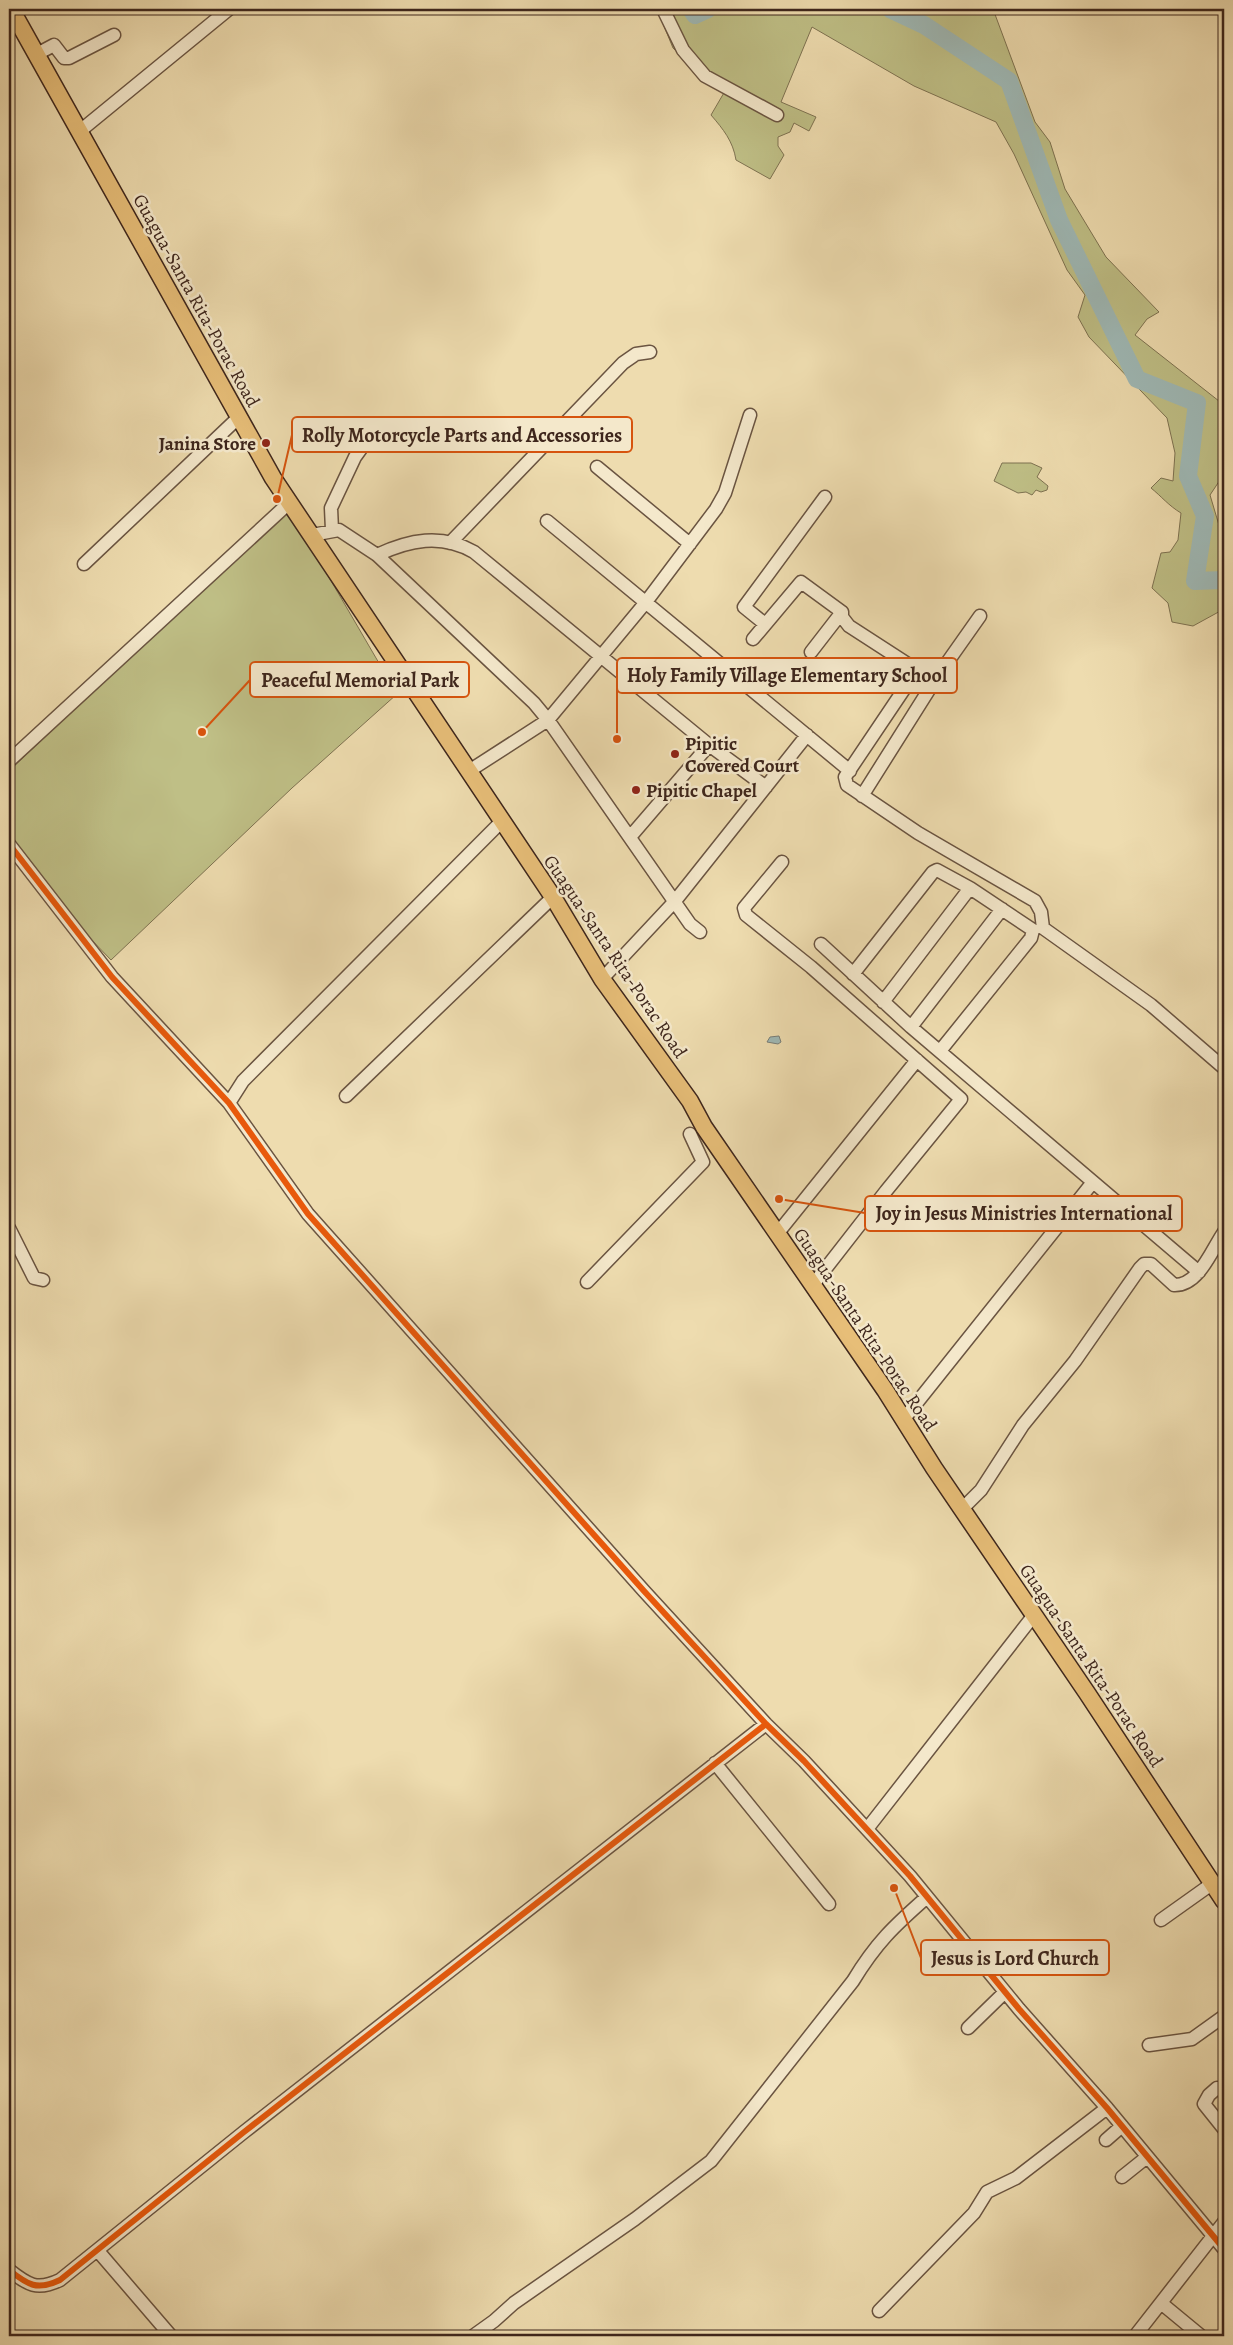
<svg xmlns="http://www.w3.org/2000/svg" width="1233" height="2345" viewBox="0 0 1233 2345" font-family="Alegreya,serif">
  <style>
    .green { fill: #bfbf86; stroke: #7e7251 }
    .water { fill: #9fb9b6; stroke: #787e78 }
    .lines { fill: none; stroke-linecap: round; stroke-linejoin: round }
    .river { stroke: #9fb9b6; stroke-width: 18 }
    .minor-casing { stroke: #6a5441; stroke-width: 15 }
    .major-casing { stroke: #3e261c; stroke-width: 19 }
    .minor { stroke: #f4e8cb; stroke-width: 12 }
    .major { stroke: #e7be78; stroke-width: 16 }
    .cycleway-casing { stroke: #f4e8cb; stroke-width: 9 }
    .cycleway { stroke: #e8590c; stroke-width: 6 }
    .poi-dot { fill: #8f2418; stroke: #f4e8cb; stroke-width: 2 }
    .labels { text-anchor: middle; stroke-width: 5; stroke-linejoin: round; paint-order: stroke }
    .street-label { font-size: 19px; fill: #3e261c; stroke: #f4e8cb }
    .poi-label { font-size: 19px; font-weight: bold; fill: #3e261c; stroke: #f4e8cb; text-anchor: start }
    .leader { fill: none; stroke: #d7540e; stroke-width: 2 }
    .callout-dot { fill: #d7540e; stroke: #f4e8cb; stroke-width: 2 }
    .callout { fill: #f4e8cb; stroke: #d7540e; stroke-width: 2 }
    .callout-label { font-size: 20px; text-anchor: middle; font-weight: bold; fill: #3e261c }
  </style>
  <rect width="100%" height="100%" fill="#eedcaf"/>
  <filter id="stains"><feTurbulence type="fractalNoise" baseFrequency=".004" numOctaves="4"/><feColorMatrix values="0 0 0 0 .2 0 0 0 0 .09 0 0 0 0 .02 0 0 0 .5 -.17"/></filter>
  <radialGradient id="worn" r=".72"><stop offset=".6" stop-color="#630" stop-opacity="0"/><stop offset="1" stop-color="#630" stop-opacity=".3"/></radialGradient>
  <path class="green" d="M657,9H993L1035,122L1050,142L1065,189L1106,257L1159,312L1147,319L1135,335L1224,405V474L1210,495L1224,542V609L1193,626L1172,622L1168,603L1152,588L1161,553L1170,552L1178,540L1181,513C1169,506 1161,496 1151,488L1161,478L1173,481L1175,453L1167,418L1089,337L1078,317L1085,295L1067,270L1014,154L996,122L914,86L812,27L781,102L816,117L809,131L794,123L790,132L778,137V146L784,155L770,179L736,160C733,141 723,129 711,115L725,91L703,77L673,48Z
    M1002,463H1031L1042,468L1037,477L1048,486L1047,490L1041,492L1036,490L1032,495L1026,492L1018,493L994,481Z
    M288,507L397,694L292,788L111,960L85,933L9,838V771Z"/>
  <path class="water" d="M779,1036L781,1042L778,1044L767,1042L770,1037Z"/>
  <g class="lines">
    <path class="river" d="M691,9L695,15L708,9
      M890,9L924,25L1009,81L1059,220L1137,379L1197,403L1188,476L1205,516L1195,581L1224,580"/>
    <g class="minor-casing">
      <path id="minor" d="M663,9L683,50L705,76L777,115
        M37,54L54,45L64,58H69L114,35
        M80,131L229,9
        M597,467L690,544
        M547,521L850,771
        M332,530L331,508L355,457L373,432
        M312,535L339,530L377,555L534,703L548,720L690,924L700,932
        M450,543L623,363L636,354L650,352
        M377,555C409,540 441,533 474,552L709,745L766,787
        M84,564L239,417
        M765,624L744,607L825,497
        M753,639L801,582L842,612V617L849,626L917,670L845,777L847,785L918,833L1035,901L1041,912L1043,928L1151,1005L1224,1068
        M811,652L842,612
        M9,761L290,502
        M469,771L548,720L646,602L716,509L725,493L750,415
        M862,796L937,677L980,616
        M630,837L709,745
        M9,844L112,977L229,1103L308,1214L644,1591L766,1724L804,1761L910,1876L1019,2009L1107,2108L1224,2249
        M782,862L744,908L746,915L811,967L961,1099L886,1191L812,1286
        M821,944L911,1027L1199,1272
        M853,974L933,872L937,870L970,888L1033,930L1031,938L940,1051
        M602,979L675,901L807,735
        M883,1002L970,888
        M911,1027L1002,909
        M346,1096L553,897
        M229,1103L243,1081L501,822
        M9,1228L34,1278L43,1280
        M777,1234L917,1060
        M587,1282L703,1162L690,1134
        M903,1420L1093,1182
        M962,1509L981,1490L1023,1425L1075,1361L1140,1268L1144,1264H1151L1174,1285C1199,1286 1212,1249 1224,1232
        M715,1763L829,1904
        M867,1829L1034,1615
        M1161,1920L1213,1883
        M968,2028L1005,1992
        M1149,2045L1192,2039L1224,2016
        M1217,2088L1209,2095L1204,2104L1224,2129
        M1106,2140L1122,2126
        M1122,2177L1147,2157
        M98,2251L171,2336
        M9,2270C28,2285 37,2291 60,2280L244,2132L766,1724
        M1161,2303L1201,2336
        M879,2311L974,2213L987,2192L1016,2178L1107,2108
        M473,2336L494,2321L514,2303L635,2219L711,2161L853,1981C876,1943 894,1926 927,1897
        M1135,2336L1224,2222"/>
    </g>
    <g class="major-casing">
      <path id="major" d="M11,9L273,478L553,897L602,979L690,1101L704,1127L885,1390L934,1468L1087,1693L1224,1901"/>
    </g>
    <use href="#minor" class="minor"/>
    <use href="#major" class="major"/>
    <g class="cycleway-casing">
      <path id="cycleway" d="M9,844L112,977L229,1103L308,1214L644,1591L766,1724L804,1761L910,1876L1019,2009L1107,2108L1224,2249
        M9,2270C28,2285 37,2291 60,2280L244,2132L766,1724"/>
    </g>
    <use href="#cycleway" class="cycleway"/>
  </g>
  <g class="poi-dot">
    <circle cx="266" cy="443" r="5"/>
    <circle cx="675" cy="754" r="5"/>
    <circle cx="636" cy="790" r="5"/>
  </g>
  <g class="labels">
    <g class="street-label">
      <text transform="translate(197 300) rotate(61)" y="7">Guagua-Santa Rita-Porac Road</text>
      <text transform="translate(616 956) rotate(56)" y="7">Guagua-Santa Rita-Porac Road</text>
      <text transform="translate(866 1329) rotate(56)" y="7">Guagua-Santa Rita-Porac Road</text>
      <text transform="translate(1092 1665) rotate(56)" y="7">Guagua-Santa Rita-Porac Road</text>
    </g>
    <g class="poi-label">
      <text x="256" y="450" text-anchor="end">Janina Store</text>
      <text x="685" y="750">Pipitic<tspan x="685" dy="22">Covered Court</tspan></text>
      <text x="646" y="797">Pipitic Chapel</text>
    </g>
  </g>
  <path class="leader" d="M277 499L292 435M617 739L617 675M202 732L250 680M779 1199L865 1213M894 1888L921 1958"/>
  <g class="callout-dot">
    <circle cx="277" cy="499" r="5"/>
    <circle cx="617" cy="739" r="5"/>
    <circle cx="202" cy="732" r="5"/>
    <circle cx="779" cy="1199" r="5"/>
    <circle cx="894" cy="1888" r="5"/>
  </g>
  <g class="callout">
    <rect x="292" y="417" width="340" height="35" rx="5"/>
    <rect x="617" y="658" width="340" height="35" rx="5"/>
    <rect x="250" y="662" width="219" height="35" rx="5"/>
    <rect x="865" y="1196" width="317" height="35" rx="5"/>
    <rect x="921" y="1940" width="188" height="35" rx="5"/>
  </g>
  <g class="callout-label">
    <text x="462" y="442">Rolly Motorcycle Parts and Accessories</text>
    <text x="787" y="682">Holy Family Village Elementary School</text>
    <text x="360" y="687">Peaceful Memorial Park</text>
    <text x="1024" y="1220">Joy in Jesus Ministries International</text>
    <text x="1015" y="1965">Jesus is Lord Church</text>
  </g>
  <rect width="1233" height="2345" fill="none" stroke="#eedcaf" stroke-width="30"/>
  <rect x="10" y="10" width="1213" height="2325" fill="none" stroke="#3e261c" stroke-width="2.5"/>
  <rect x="15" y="15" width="1203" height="2315" fill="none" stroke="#3e261c"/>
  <rect width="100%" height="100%" filter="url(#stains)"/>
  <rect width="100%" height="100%" fill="url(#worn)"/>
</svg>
